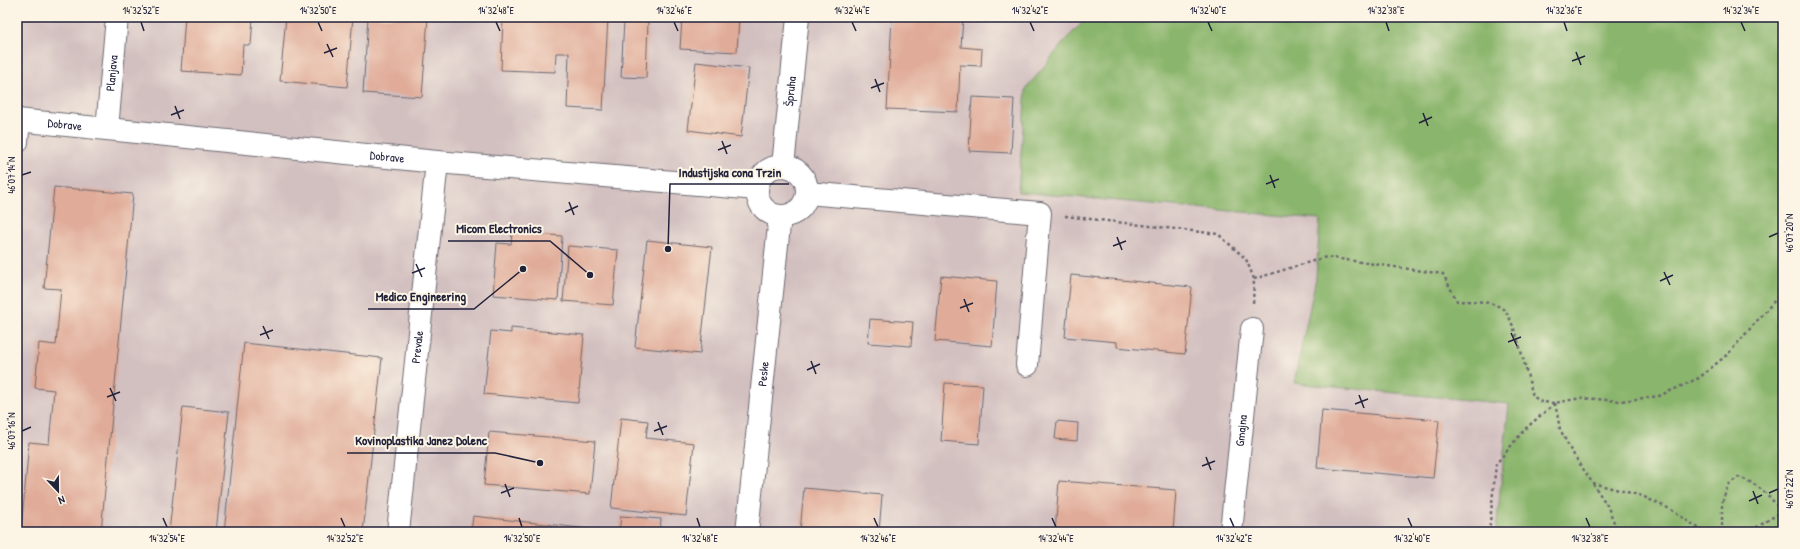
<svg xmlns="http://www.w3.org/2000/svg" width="1800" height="549" viewBox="0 0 1800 549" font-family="'Patrick Hand',sans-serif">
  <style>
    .industrial { fill: #d2bfc0 }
    .forest { fill: #8ab56c; stroke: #566c54 }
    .building { fill: #e0ab98 }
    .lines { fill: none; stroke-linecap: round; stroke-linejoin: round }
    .minor-casing { stroke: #6c6870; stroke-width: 24 }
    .path { stroke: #6c6870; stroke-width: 2.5; stroke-dasharray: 3 3; stroke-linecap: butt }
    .minor { stroke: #fff; stroke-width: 22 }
    .ticks { fill: none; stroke: #22223b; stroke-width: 1.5 }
    .labels { text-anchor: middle; stroke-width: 4; stroke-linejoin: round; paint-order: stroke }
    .street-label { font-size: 12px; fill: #22223b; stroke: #fcf5e5 }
    .leader { fill: none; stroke: #22223b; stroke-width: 1.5 }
    .callout-dot { fill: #22223b; stroke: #fcf5e5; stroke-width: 1.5 }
    .callout-label { font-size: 13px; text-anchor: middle; font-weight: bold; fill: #22223b; stroke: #fcf5e5; stroke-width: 4; stroke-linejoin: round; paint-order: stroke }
    .neatline { fill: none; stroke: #22223b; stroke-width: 1.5 }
    .ticks-label { font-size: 10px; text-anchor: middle; fill: #22223b }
  </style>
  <rect width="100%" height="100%" fill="#fcf5e5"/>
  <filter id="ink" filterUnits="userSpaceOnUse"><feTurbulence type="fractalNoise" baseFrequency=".025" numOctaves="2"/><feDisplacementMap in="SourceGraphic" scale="8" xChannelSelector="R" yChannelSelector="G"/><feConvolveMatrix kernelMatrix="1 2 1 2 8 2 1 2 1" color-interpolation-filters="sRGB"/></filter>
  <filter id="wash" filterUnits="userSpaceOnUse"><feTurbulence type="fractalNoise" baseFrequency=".012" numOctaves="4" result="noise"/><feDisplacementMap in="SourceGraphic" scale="16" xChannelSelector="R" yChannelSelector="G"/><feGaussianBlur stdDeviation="0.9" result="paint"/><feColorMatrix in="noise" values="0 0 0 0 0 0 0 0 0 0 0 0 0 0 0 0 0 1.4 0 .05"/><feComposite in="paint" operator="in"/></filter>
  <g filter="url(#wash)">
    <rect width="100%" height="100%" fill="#f6ead2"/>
    <path class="industrial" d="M17,17H1088L1068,37L1026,89L1018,192L1320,219L1316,278L1294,383L1509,404L1496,532H17Z"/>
    <path class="forest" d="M1088,17H1783V532H1496L1509,404L1294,383L1316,278L1320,219L1018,192L1026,89L1068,37Z"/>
    <g id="blocks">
      <path class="building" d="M185,17H253L251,45H243L241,75L181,71Z
        M286,17H353L347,87L280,81Z
        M368,17H428L422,97L363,93Z
        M503,17H608L603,110L567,108L569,53H556L555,72L501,70Z
        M682,17H739L737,52L680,49Z
        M918,17H963L961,47L982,49L981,66L960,65L958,112L887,109L892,18L918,19Z
        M624,20L648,21L646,78L621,77Z
        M696,62L749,68L741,137L688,130Z
        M972,97L1014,99L1011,153L969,151Z
        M54,187L133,194L101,532H21L29,442L49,444L54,390L35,388L39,343L56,345L61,289L44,288Z
        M512,232L562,236L558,300L493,295L497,243L511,244Z
        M647,240L712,247L700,354L635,347Z
        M568,246L618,250L613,305L563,301Z
        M1071,275L1192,287L1185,354L1117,347V342L1065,337Z
        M941,276L997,281L992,346L935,341Z
        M870,319L913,322L911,346L868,343Z
        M511,328L584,335L578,403L484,394L491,331L511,333Z
        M244,343L382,358L363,532H224Z
        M945,383L983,385L979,444L941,441Z
        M183,407L229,412L216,532H169Z
        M1322,410L1439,420L1433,478L1317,468Z
        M621,418L648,421L646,438L694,443L686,516L611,508Z
        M1057,421L1078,423L1077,441L1055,439Z
        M489,432L595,441L590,494L484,485Z
        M1059,481L1176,490L1173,532H1055Z
        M804,488L882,495L879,532H800Z
        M473,516L590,529L589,532H471Z
        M621,516L661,519L660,532H619Z"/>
    </g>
  </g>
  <g filter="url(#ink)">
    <use href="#blocks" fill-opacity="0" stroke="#6c6870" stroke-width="1"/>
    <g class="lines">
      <g class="minor-casing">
        <g id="minor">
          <path id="s1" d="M17,120L437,162L757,189"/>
          <path id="s2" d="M107,129L117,17"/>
          <path d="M17,142L19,120"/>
          <path id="s3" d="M783,166L798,17"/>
          <circle cx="782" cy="191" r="25"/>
          <path d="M807,193L1040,213L1027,365"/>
          <path id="s4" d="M398,532L437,162"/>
          <path id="s5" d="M747,532L780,216"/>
          <path id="s6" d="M1231,532L1252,329"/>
        </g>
      </g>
      <path class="path" d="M1065,216L1218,234L1246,259L1254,279L1253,305
        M1254,279L1326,257L1443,274L1457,301C1472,302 1493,299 1505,311C1515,321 1528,379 1533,396L1541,402L1555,403L1581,398L1621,401L1659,396L1699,378L1729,353L1783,291
        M1555,403L1560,429L1570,449L1607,505L1618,532
        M1592,483L1642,496L1670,509L1704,532
        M1489,532L1496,464L1525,429L1554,404
        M1722,532V503L1728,485L1738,477C1757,483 1771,496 1781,512L1749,532"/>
      <use href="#minor" class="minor"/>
    </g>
  </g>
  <path class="ticks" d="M141,22L144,31M318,22L322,31M496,22L500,31M674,22L678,31M852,22L856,31M1030,22L1034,31M1208,22L1212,31M1386,22L1389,31M1564,22L1567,31M1741,22L1745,31M327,44L333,57M1576,52L1581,65M324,53L337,48M1572,61L1585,56M875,79L880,92M871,88L884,83M175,106L180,119M1423,113L1428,126M171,115L184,110M1419,123L1432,117M722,141L727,154M718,150L731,145M22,175L31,172M1270,175L1275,188M1266,184L1279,179M569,202L574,215M565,212L578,206M1117,237L1122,250M1769,237L1778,233M1113,246L1126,241M416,264L422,277M1664,272L1670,285M412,273L425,268M1660,281L1673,275M964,299L969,312M960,308L973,303M263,326L269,339M1511,333L1517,346M260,335L273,330M1508,342L1521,337M811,361L816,374M807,370L820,364M110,388L116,401M1359,395L1364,408M107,397L120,392M1355,404L1368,399M658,422L663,435M22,431L31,427M654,431L667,426M1206,457L1211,470M1202,466L1215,461M505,484L510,497M1753,491L1758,504M501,493L514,488M1769,493L1778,489M1749,501L1762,495M163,518L167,527M341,518L345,527M519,518L522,527M697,518L700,527M874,518L878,527M1052,518L1056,527M1230,518L1234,527M1408,518L1412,527M1586,518L1590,527"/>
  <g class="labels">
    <g class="street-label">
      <text dy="4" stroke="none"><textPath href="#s2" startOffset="56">Planjava</textPath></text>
      <text dy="4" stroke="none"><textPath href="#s3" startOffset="75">Špruha</textPath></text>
      <text dy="4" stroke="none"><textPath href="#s1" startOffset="48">Dobrave</textPath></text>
      <text dy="4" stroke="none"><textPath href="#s1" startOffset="372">Dobrave</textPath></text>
      <text dy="4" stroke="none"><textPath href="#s4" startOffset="186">Prevale</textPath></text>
      <text dy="4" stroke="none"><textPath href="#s5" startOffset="159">Peske</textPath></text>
      <text dy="4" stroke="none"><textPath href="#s6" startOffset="102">Gmajna</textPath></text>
    </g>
  </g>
  <path class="leader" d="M668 249L670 184H789M590 275L550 241H448M523 269L474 309H368M540 463L495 453H347"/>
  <g class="callout-dot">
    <circle cx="668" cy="249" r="4"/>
    <circle cx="590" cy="275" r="4"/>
    <circle cx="523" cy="269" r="4"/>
    <circle cx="540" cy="463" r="4"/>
  </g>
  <g class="callout-label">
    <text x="730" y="177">Industijska cona Trzin</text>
    <text x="499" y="233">Micom Electronics</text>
    <text x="421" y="301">Medico Engineering</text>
    <text x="421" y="445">Kovinoplastika Janez Dolenc</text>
  </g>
  <rect width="1800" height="549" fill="none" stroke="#fcf5e5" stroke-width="44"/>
  <g transform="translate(58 491) rotate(158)" stroke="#fcf5e5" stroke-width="3" paint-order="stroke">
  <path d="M0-3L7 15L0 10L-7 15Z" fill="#22223b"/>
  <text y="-6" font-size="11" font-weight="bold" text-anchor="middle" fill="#22223b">N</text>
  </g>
  <rect x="22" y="22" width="1756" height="505" class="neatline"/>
  <g class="ticks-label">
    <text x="141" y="14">14°32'52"E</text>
    <text x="318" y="14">14°32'50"E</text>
    <text x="496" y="14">14°32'48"E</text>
    <text x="674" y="14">14°32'46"E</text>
    <text x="852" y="14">14°32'44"E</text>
    <text x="1030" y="14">14°32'42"E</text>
    <text x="1208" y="14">14°32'40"E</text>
    <text x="1386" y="14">14°32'38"E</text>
    <text x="1564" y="14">14°32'36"E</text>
    <text x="1741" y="14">14°32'34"E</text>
    <text transform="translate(11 175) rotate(-90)" y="4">46°07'14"N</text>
    <text transform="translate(1789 233) rotate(-90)" y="4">46°07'20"N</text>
    <text transform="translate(11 431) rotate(-90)" y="4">46°07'16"N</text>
    <text transform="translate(1789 489) rotate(-90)" y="4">46°07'22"N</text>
    <text x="167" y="542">14°32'54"E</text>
    <text x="345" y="542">14°32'52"E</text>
    <text x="522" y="542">14°32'50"E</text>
    <text x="700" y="542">14°32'48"E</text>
    <text x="878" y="542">14°32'46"E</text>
    <text x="1056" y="542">14°32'44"E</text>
    <text x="1234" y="542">14°32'42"E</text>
    <text x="1412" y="542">14°32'40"E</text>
    <text x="1590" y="542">14°32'38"E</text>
  </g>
</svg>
